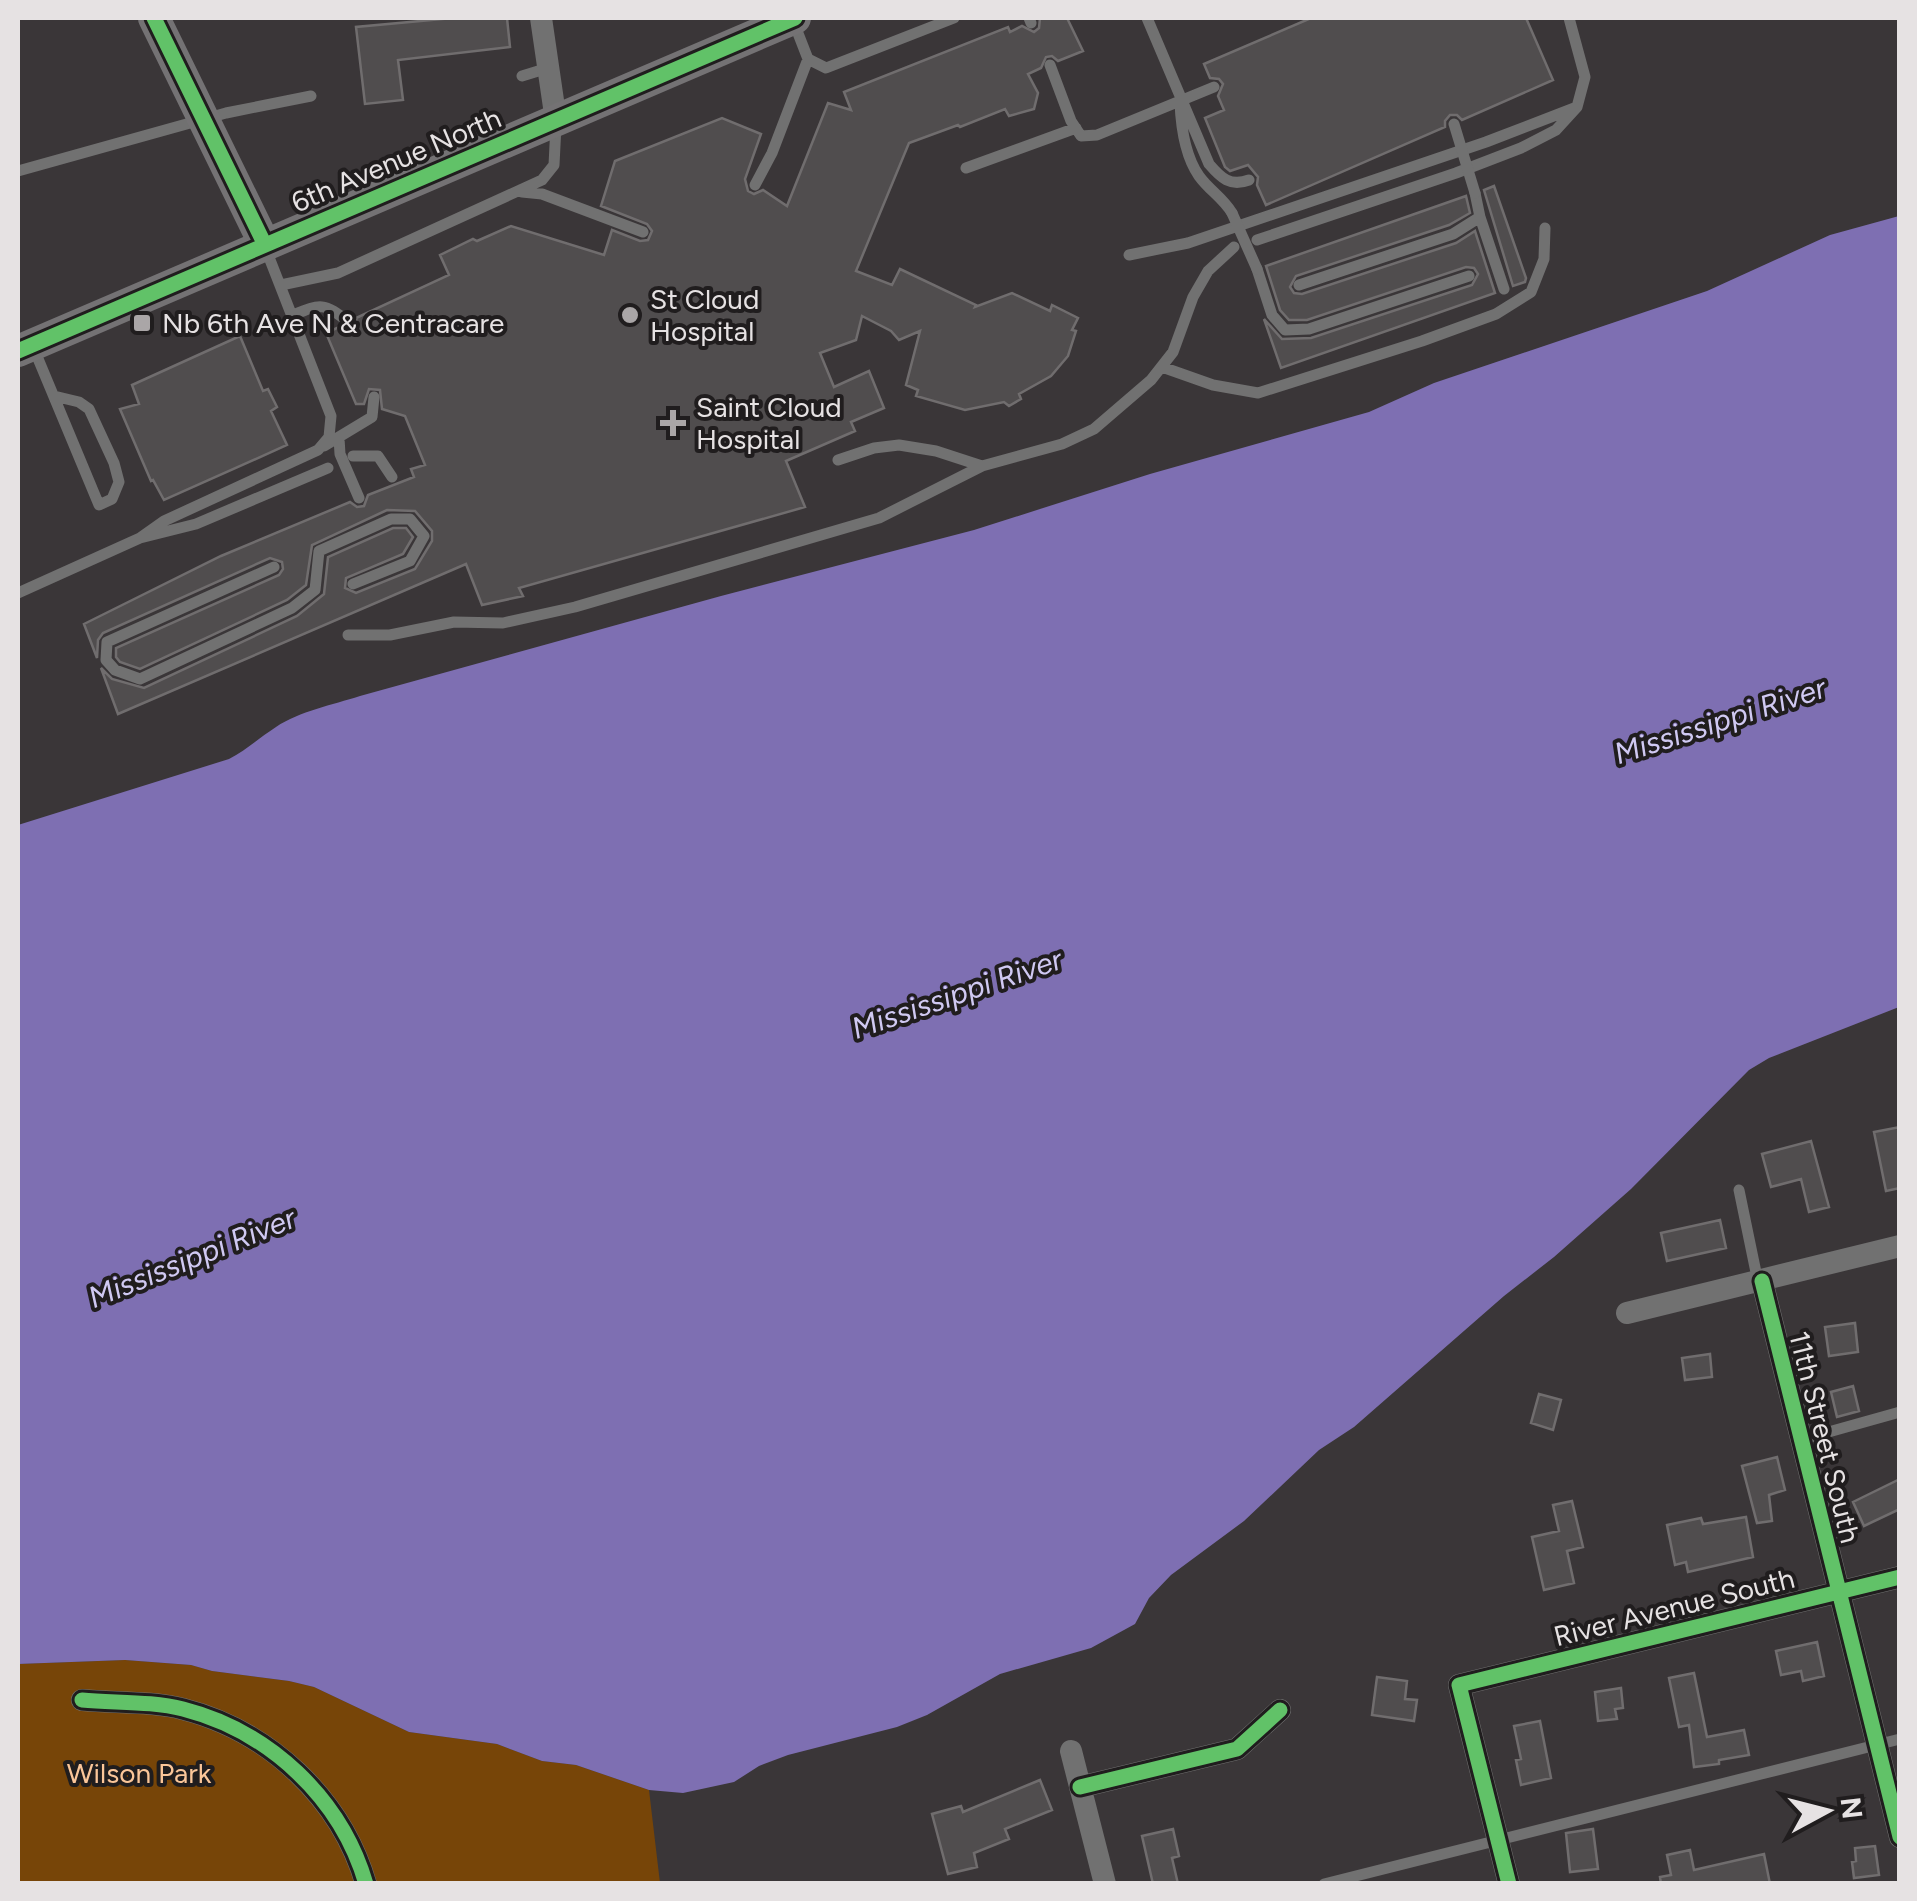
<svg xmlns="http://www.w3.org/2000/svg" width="1917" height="1901" viewBox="0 0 1917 1901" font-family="Figtree,sans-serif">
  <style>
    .green { fill: #774508 }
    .water { fill: #7e6fb2 }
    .building { fill: #504d4e; stroke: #706d6e; stroke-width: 2.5 }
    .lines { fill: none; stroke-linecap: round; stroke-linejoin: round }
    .lane { stroke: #717171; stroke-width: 11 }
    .street { stroke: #717171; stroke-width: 22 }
    .secondary { stroke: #747274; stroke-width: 32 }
    .lane-bridge { stroke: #717171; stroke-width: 11 }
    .cycleway-casing { stroke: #201d1e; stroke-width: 21 }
    .cycleway { stroke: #61c268; stroke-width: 15 }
    .poi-dot { fill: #aaa6a7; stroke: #201d1e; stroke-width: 4 }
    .labels { text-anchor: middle; stroke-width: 8; stroke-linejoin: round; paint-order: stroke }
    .street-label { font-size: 28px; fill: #e6e2e3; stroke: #201d1e }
    .poi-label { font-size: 28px; fill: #e6e2e3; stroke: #201d1e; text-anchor: start }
    .park-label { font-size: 28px; fill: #fbc699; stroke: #201d1e }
    .water-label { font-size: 30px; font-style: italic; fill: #d0c9f2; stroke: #201d1e }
  </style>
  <rect width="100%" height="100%" fill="#3a3638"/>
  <path class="green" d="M125,1660L191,1665L212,1671L289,1681L314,1687L409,1732L497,1744L542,1761L576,1765L649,1790L660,1883L18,1884V1664Z"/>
  <path class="water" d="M1899,216V1007L1769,1058L1749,1070L1631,1189L1554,1257L1504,1296L1354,1427L1319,1450L1244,1521L1171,1575L1149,1598L1135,1624L1091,1648L1000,1674L927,1715L897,1727L788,1755L759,1766L734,1782L683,1793L649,1790L576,1765L542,1761L497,1744L409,1732L314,1687L289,1681L212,1671L191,1665L125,1660L18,1664V825L229,759C246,750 259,738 276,727C300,711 332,705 360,696L721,596L974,530L1150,474L1369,412L1434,383L1707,291L1830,235Z"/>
  <path class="building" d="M453,18H507L510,47L398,60L403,100L365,104L356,27Z
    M1040,18H1067L1083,51L1058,61L1052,56L1046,57L1041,68L1028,74L1038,93L1034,109L1009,116L1005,109L960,127L958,125L909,143L856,271L892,285L900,269L976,305L975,307L1012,293L1050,311L1052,305L1078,318L1072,330L1076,331L1068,356L1051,376L1019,394L1021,399L1009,406L1004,402L965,410L916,396L918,390L906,385L920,331L899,340L891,331L862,316L856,340L820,353L834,387L869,371L884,408L851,422L855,431L786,461L805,507L519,588L523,596L482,605L466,564L118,714L101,668L112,679L144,688L297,616L324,594L328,557L393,528H406L413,537L403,554L346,578L345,588L356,593L415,569L432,541V531L415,511L387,510L312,545L306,585L287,600L140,669L120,662L116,657V648L279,575L283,569L282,562L270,558L103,633L98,640L97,658L84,624L221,556L350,502L357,507L364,506L368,495L414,477L411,469L425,465L405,416L382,409L380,390L369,389L364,404H356L326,333L339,327L352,330L357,324L356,318L449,275L440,255L473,239L477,241L511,226L604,255L612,230L640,241L648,240L652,231L647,224L601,206L615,161L722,118L761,134L745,179L748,191L754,194L763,190L787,206L828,103L851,110L844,92L1008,27L1010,32L1022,26L1034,32L1039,28Z
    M1311,18H1526L1553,80L1462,120L1457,115H1450L1445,121V127L1266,205L1257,185L1258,177L1248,165L1230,171L1225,167L1205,118L1224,110L1218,96L1223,84L1219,79L1210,78L1204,64Z
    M1494,186L1526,278L1525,282L1513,286L1484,190Z
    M1466,196L1470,213L1449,225L1296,276L1290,287L1294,293L1302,294L1456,243L1475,231L1495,293L1281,368L1264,319L1282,339L1311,338L1472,285L1478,274L1474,268L1466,267L1307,320H1289L1280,310L1266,266Z
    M240,336L263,391L268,389L277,407L271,411L287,445L164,500L153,480L151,481L120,409L139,404L132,385Z
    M1900,1127V1188L1886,1191L1874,1132Z
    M1811,1141L1829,1207L1809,1212L1801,1179L1771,1187L1762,1154Z
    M1720,1220L1726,1248L1667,1261L1661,1233Z
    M1855,1323L1858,1352L1829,1356L1825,1327Z
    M1710,1354L1712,1377L1685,1380L1682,1358Z
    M1853,1386L1859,1411L1837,1417L1831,1392Z
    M1539,1394L1561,1400L1553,1430L1531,1423Z
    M1777,1457L1785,1490L1769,1495L1772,1521L1757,1523L1742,1466Z
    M1900,1479V1509L1864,1526L1853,1502Z
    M1572,1501L1583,1547L1567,1551L1574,1583L1544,1590L1532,1537L1559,1531L1553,1505Z
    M1746,1517L1753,1557L1688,1572L1686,1562L1675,1565L1667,1525L1701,1518L1703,1524Z
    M1817,1642L1824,1676L1803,1681L1801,1671L1781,1675L1776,1651Z
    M1694,1673L1707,1737L1744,1730L1749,1755L1719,1760V1764L1694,1767L1689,1725L1679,1727L1669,1678Z
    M1377,1677L1407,1681L1405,1699L1417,1700L1414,1721L1372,1715Z
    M1621,1688L1623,1708L1615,1709L1617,1719L1598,1721L1595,1692Z
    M1540,1721L1551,1778L1521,1785L1516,1760L1521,1759L1514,1726Z
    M1040,1780L1052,1810L1005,1829L1009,1839L974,1853L977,1867L948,1874L932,1814L961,1806L963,1812Z
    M1173,1829L1179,1856L1172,1858L1178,1884H1153L1142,1836Z
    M1593,1829L1598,1869L1570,1872L1566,1833Z
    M1875,1846L1879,1875L1854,1878L1852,1862L1856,1861L1855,1848Z
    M1690,1850L1694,1870L1764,1854L1770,1884H1661L1660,1877L1671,1875L1667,1855Z"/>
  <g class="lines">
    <path class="lane" d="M1029,18L1031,23
      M1147,18L1209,164C1221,178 1230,187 1249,180
      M808,59L826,68L954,18
      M1050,65L1071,121L1081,136L1097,135L1214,87
      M522,76L548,68
      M1180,103C1181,126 1185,156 1199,176C1209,190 1223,198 1232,213
      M966,168L1076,128
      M18,171L226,113L311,96
      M755,185L772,153L808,59L794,23
      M522,192L542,194L643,232
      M1480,217L1504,289
      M1257,240L1456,173L1521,148L1556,130L1577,107L1585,77L1569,18
      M1129,255L1188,243L1486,142L1577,107
      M1257,269L1272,315L1285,330L1309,329L1469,276
      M281,285L338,273L542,180L554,165L556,125
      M1299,285L1453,234L1480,217L1475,193
      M293,315C320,304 324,302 348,322
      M34,349L99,505L112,499L119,482L114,463L89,409L79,402L54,396
      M1162,367L1213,385L1258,393L1422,341L1496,314L1531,292L1544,259L1545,228
      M339,438L340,454L359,498
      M324,446L372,417L374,397
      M353,456H378L392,477
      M838,460L874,448L899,445L936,451L982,466L1062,444L1094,429L1151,380L1173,352L1193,297L1208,271L1234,247
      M140,538L164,521L318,450L329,437L331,416L265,247
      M274,567L107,642L106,660L115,670L140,679L292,608L315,590L319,551L391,519H410L424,536L410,561L353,584
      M18,593L140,538L196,524L328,468
      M348,635H390L454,622L503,623L575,607L879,518L982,466
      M1739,1190L1758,1282
      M1800,1440L1900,1412
      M1324,1884L1900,1739"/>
    <path class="street" d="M541,18L556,121
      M1762,1281L1900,1837
      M1627,1313L1900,1246
      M82,1700C115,1703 152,1701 183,1709C269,1731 341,1798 366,1884
      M1071,1751L1105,1884
      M1080,1787L1237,1749L1280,1710
      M1509,1884L1459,1685L1900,1577"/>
    <path class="secondary" d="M154,18L264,243
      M18,351L795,18"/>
    <path class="lane-bridge" d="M1454,124L1475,193
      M1232,213L1257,269"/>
    <g class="cycleway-casing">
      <path id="cycleway" d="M154,18L264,243
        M18,351L795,18
        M1762,1281L1900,1837
        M82,1700C115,1703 152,1701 183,1709C269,1731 341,1798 366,1884
        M1080,1787L1237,1749L1280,1710
        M1509,1884L1459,1685L1900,1577"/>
    </g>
    <use href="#cycleway" class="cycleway"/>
  </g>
  <g class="poi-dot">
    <circle cx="630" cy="315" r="10"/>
    <rect x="132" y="313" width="20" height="20" rx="5"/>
    <path d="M668 408h10v10h10v10h-10v10h-10v-10h-10v-10h10z"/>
  </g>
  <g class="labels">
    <g class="street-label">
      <text transform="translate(396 160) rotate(-23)" y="10">6th Avenue North</text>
      <text transform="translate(1825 1437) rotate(76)" y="10">11th Street South</text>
      <text transform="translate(1674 1607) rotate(-14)" y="10">River Avenue South</text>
    </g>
    <g class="poi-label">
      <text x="650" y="309">St Cloud<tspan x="650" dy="32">Hospital</tspan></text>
      <text x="162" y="333">Nb 6th Ave N &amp; Centracare</text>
      <text x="696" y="417">Saint Cloud<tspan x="696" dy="32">Hospital</tspan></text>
    </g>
    <g class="park-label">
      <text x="139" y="1783">Wilson Park</text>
    </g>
    <g class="water-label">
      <text transform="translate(1720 721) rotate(-18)" y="10">Mississippi River</text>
      <text transform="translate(957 994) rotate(-19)" y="10">Mississippi River</text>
      <text transform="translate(192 1258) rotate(-22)" y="10">Mississippi River</text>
    </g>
  </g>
  <rect width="1917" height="1901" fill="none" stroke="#e6e2e3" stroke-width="40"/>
  <g transform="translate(1827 1811) rotate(83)" stroke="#201d1e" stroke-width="8" paint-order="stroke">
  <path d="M0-8L18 38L0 25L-18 38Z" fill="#e6e2e3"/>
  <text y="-15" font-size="28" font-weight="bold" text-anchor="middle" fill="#e6e2e3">N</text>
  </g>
</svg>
